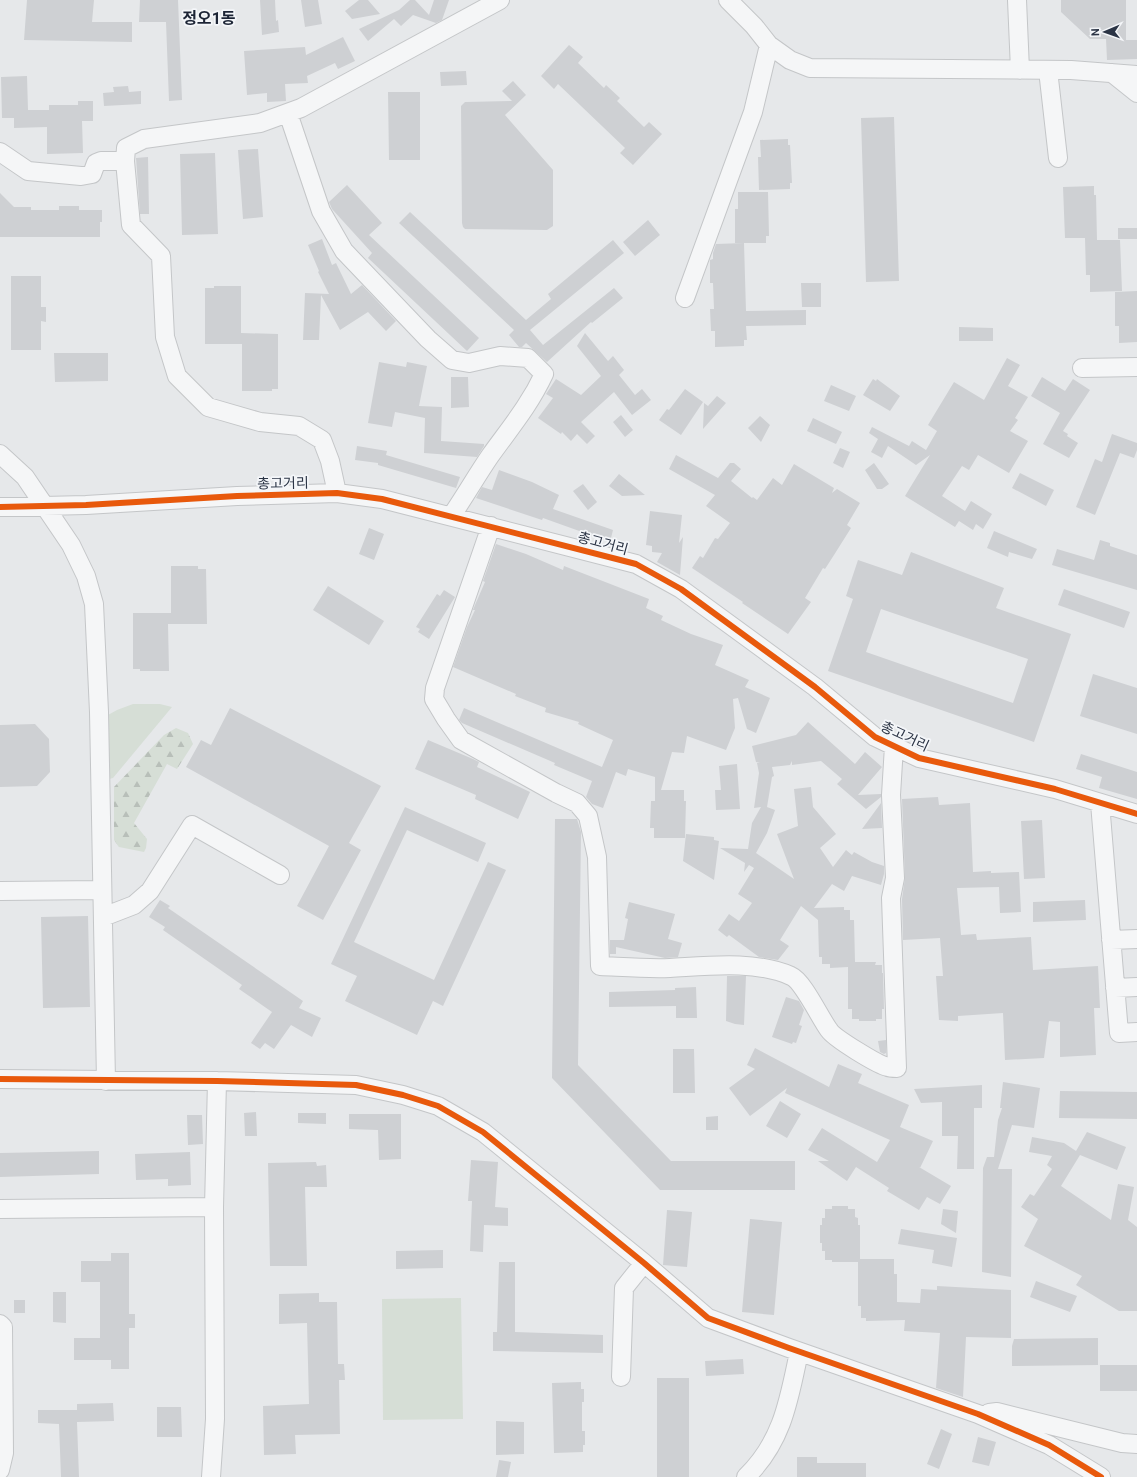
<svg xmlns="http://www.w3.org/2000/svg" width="1137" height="1477" viewBox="0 0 1137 1477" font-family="Roboto,'Noto Sans KR',sans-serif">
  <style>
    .green { fill: #d6ded6 }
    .forest { fill: url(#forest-firs) }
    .building { fill: #ced0d3; fill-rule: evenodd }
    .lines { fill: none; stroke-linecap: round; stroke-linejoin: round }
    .minor-casing { stroke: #c4c6c8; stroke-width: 20 }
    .minor { stroke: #f5f6f7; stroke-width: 18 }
    .cycleway-casing { stroke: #f4f6f9; stroke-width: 8 }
    .cycleway { stroke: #e8590c; stroke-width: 6 }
    .labels { text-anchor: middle; stroke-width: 3.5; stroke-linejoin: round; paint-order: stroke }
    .street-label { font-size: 14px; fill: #2b3445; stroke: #f4f6f9 }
    .quarter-label { font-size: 16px; font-weight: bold; fill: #1d2536; stroke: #f4f6f9 }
  </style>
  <defs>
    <pattern id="forest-firs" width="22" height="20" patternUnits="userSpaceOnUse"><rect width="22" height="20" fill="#d6ded6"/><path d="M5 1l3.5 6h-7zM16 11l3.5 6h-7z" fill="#b8bfb9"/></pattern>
  </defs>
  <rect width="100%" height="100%" fill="#e6e8ea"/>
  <path class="green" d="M133,704H160L172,707L113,778L109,779L107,778L108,715L117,710Z
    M461,1298L463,1419L383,1420L382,1299Z"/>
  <path class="forest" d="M176,728L188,733L193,744L177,769L167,764L134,823L147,839L146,848L144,852L119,847L114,840V787L164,735Z"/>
  <path class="building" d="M27,0H94L92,22H132V42L24,40Z
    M140,0H178L182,100L169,101L166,22H139Z
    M260,0H275L276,21L278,20L279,32L262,35Z
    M301,0H318L322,24L305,27Z
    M359,0H368L380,14L352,19L345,11Z
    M410,0H415L429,15L434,0H449L442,20L436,23L413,15L401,26L394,19L368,41L359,29L399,10Z
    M1061,0H1126V40H1137V59L1107,60L1106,39H1090L1061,12Z
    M343,37L355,61L338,69L335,63L307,76L308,83L285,84L286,101L267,102V93L247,95L244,51L305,47L306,55Z
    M569,45L583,57L578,63L604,88L606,85L620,98L617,101L644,127L649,122L662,134L633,165L620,153L625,148L558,84L554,89L541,76Z
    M466,71L467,85L441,86L440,72Z
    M27,76L28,110H49V105H78V101H93V121H82L83,153L47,154V127L14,128V118H2L1,77Z
    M513,81L526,95L505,115L553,170V226L547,230L465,229L463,227L462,223L461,106L465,102L512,101L502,91Z
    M128,86L129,92L141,91V104L104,106L103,93L114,92L113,87Z
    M388,92H420V160H389Z
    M894,117L899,281L866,282L861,118Z
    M788,139V145H790L792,183H790V189L759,190L758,157H761L760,140Z
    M258,149L263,217L243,219L238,150Z
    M215,153L218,234L182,235L180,154Z
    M148,157L149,214H140L136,158Z
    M347,185L382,223L369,235L479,338L467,351L368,258L372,253L332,209L329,202Z
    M1094,186V195H1096L1097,240H1120L1122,291L1090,292V275H1086L1085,238H1065L1063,187Z
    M738,192H768L769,236H766V243H735V209H738Z
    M0,193L14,207H31V210H59V206H79V210H102V222H100V237H0Z
    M410,212L526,320L551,299L548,294L613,240L624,253L530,330L543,345L614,288L623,298L592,323L591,322L547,362L526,343L522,347H519L509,335L514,330L399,223Z
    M648,220L660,235L635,256L623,242Z
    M1118,228H1137V239H1118Z
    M322,239L332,265L336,263L351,294L362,285L396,321L386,331L368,312L340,330L321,295L319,340H303L305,293L329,294L318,272L319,271L308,245Z
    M744,243L746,311L806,310V325L746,326L747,340H744V346L715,347V331H711L710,309H714L713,283H710V260L713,259V253L716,244Z
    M11,276H41V307H46V322L41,321V350H11Z
    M801,283H821V307H802Z
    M214,286H241V333L278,334V389H272V391H242V344H205V288H214Z
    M1137,291V342L1119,343V326H1115V292Z
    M959,327L993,328V341H959Z
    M585,333L608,361L613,356L624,370L619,375L635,395L642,389L651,400L632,415L614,392L581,422L595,436L587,444L577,434L571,441L562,432L561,434L538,418L553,398L546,394L556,379L581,395L601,376L577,346Z
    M54,353H108V381L55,382Z
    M1007,358L1020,365L1008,386L1028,397L1015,418L1018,420L1010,431L1028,441L1009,473L978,455L969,470L962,466L942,496L965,511L971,501L992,514L983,529L976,524L973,530L959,521L955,527L905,496L930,455L916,465L888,446L882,458L871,452L878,439L869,433L872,427L909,446L912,441L926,450L937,431L928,425L954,382L984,400Z
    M379,362L406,367L407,362L427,366L419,406L442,407L441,441L484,444V446L477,457L424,453L425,418L395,412L392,427L368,423Z
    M451,377H468L469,407L451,408Z
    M1042,377L1065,391L1073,379L1090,390L1063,431L1068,434L1067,436L1078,443L1069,458L1043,444L1060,413L1031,396Z
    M873,379L876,381L877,379L900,396L890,411L863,395Z
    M831,385L856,396L849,411L824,401Z
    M685,389L703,402L681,435L659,420L667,409L669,410Z
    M717,396L726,403L703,429L704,403L708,406Z
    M621,415L633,430L625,437L613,422Z
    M760,416L770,425L761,442L748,428Z
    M813,418L842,432L836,444L807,431Z
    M1112,434L1137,443V450L1134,458L1120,453L1095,515L1076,507L1095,459L1102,462Z
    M357,446L387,451L386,455L460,477L456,488L378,465V463L355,460Z
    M840,448L850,452L843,468L833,463Z
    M676,455L718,478L730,463H734L741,469L731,481L752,498L753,497L757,500L773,478L782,485L794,464L834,488L832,493L837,489L860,503L847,525L851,528L834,555L825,569L823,568L805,598L811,602L788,634L742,603L743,602L692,568L700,556L703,558L715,538L718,539L730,523L706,506L715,495L669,469Z
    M874,463L889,484L882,489H877L865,470Z
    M499,470L532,482L559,495L553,509L613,530L610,542L543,518L542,520L476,498L482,487L492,490Z
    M1020,473L1054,490L1046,506L1012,488Z
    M619,474L645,495L622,496L609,486Z
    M583,484L597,502L588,510L573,491Z
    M650,511L682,515L679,543L683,537L680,575L657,562L662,553L652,552V546L646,545Z
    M369,528L384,534L374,560L359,554Z
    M994,531L1037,549L1032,559L1009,552L1008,557L987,548Z
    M1100,540L1110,543V546L1137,555V590L1052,565L1057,549L1094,560Z
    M496,544L526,554L563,570L564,566L649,599L646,608L663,616L661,620L691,634L723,645L715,665L749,680L745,687L770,698L756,733L747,729L738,698L733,699L735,728L726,750L687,736L684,753L672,752L661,790H684V801H686L685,838H654V828H650L651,801H655V777L628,769L626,776L616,772L603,808L592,804L586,797L592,781L554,765L555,763L462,723L459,720L464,708L602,767L613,740L578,724L579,722L545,712L546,708L515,696L516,694L453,667L467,627L475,610H473L475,605L485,582L483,581Z
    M911,552L1004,588L996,608L1071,634L1034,742L828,671L853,599L846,596L858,560L902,575ZM881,609L1028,659L1013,703L866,652Z
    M171,566H198V569H206L207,624H168L169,671H140V669H133V613H171Z
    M328,586L384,621L369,645L313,610Z
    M1064,589L1130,612L1124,628L1058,605Z
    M444,590L455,597L429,639L418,632L420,629L416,627L437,594L440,596Z
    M1093,674L1137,688V734L1080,716Z
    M230,708L381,786L349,843L361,850L323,920L297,906L329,846L186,767L201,740L211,745Z
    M808,722L855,764L865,752L882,767L858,795L881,794V797L866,809L837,784L842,779L821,761L792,765V761L790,765L772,767L774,776L772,777L767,807L775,810L767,833L756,853L794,879L777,834L798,826L794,789L811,787L813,807L836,834L820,848L833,867L846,850L852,855L854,852L872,862L884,866V874L881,885L852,876L844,891L832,884L814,908L844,907V910H850V920H854L855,962H876L875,965H882V973H883L884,1009H882V1019H876V1021H859V1019H852V1009H848V967L830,968V964H822V957H819L818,920L801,906L780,940L789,946L778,960L759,957L729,935L727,937L718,930L729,914L739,921L752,903L738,894L754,868L749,865L744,872L745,863L720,848L748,849L752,823L761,807L754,808L759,773L757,763H760L756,762L752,746L796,735Z
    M35,724L49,739L50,772L37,786L0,787V725Z
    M428,740L473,759L479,762L477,767L530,792L518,819L475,799L476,795L415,769Z
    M1081,754L1137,772V799L1099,788L1102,777L1076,769Z
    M737,764L740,809L716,810L715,790H721L719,766Z
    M938,797L939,805L970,803L973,872L991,871V873L1019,872L1021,912L1000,913L999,887L957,888L961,935L976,934L977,940L1031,937L1033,970L1098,966L1100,1008H1094L1096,1055L1060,1057V1022L1049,1021L1044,1058L1005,1060L1003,1013L958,1016V1021L939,1020L936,976H943L940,938L903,940L902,899L905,878L902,799Z
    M881,803L882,828L862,829Z
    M405,807L486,843L478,862L407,830L354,942L434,980L488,862L506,870L443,1006L433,1001L417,1035L345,1001L357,976L331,964Z
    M555,819H577L581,832L578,1065L671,1161H795V1190H660L552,1078Z
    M1042,820L1045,878L1024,879L1021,821Z
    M686,834L714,837V840L719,841L714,880L683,861Z
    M160,900L170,906L168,908L303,1001L299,1008L321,1018L312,1037L291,1025L274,1049L265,1043L260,1049L251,1043L272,1012L239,989L242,985L163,930L165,927L149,917Z
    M1085,900L1086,920L1033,922V902Z
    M629,902L675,914L668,939L682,943L678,957L665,958L616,947V954H610V940H624L628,919L625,918Z
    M88,916L90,1007L43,1008L41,917Z
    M727,976H746L744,1025L735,1024L726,1021Z
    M696,987L697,1018H676V1006L609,1007V992L675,990V988Z
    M786,997L799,1001L804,1010L799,1025L802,1026L796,1043L793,1042L792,1044L772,1037Z
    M886,1040V1053L884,1054L880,1052L878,1041Z
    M755,1048L829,1087L838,1064L862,1074L858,1083L909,1105L900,1127L933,1141L920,1168L919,1167L951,1186L940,1204L927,1197L919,1210L887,1191L889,1188L856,1167L847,1181L818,1161H829L808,1150L822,1128L877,1162L890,1140L785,1093L787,1088L750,1116L729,1088L755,1069L747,1065Z
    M673,1049H694L695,1093H673Z
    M1003,1082L1040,1088L1034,1128L1012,1125L998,1169H1012L1011,1277L982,1272L983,1168L987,1157H994L998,1120L1002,1108H1000Z
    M982,1085V1108H974V1169H957L958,1136H942V1102L921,1103L914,1089Z
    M1060,1091L1137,1092V1119L1059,1118Z
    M780,1101L801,1114L787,1138L766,1126Z
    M256,1112L257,1136H245L244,1113Z
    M298,1113H326V1124L298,1123Z
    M349,1114H401V1159L379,1160L378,1130L349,1129Z
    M187,1115H202L203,1144L188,1145Z
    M718,1116V1130H706V1117Z
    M1087,1132L1126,1147L1117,1170L1080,1155L1061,1186L1111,1220L1118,1184L1134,1187L1128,1220L1137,1227V1311H1119L1076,1285L1082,1276L1024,1246L1038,1219L1021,1207L1030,1194L1034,1196L1052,1169L1047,1165L1052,1156L1029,1152L1032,1137L1064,1143L1076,1151Z
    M99,1151V1174L0,1177V1153Z
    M190,1152L191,1185L168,1186V1179L136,1180L135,1154Z
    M471,1160L498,1162L495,1207L508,1208V1226L484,1225L483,1252L470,1251L472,1201H468Z
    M316,1162L317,1166L326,1165L327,1187H305L307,1266H270L268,1163Z
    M832,1206H848V1209H855V1217L858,1218V1225H860V1259H894V1274H897V1302L920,1303L921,1289L937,1290V1286L1011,1290V1338L966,1337L963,1397L936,1388L940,1333L904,1331L905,1320L866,1321V1318H861V1306H858V1262H832V1260H825V1251H822V1243H820V1225H822V1218H825V1209H832Z
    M943,1209L958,1211L956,1233L941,1224Z
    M667,1210L692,1212L687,1267L663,1265Z
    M750,1219L782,1222L774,1315L742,1312Z
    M901,1229L957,1238L952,1267L932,1263L934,1250L898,1244Z
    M443,1250V1268L396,1269V1251Z
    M111,1253H129V1314H135V1328H129V1369H111V1360H74V1338H100V1282H81V1261H111Z
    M499,1262H515V1332L603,1335V1353L493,1351V1332H497Z
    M1036,1281L1077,1296L1070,1312L1030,1297Z
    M53,1292H66V1323L53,1322Z
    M319,1293V1302H337L338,1364H344L345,1380H339L340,1434L295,1435L296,1454L264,1455L263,1406L309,1404L307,1323L279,1324V1294Z
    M14,1300H25V1313H14Z
    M1098,1338V1365L1012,1366V1346L1014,1339Z
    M743,1359L744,1374L706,1376L705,1361Z
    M1100,1365H1137V1391H1100Z
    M657,1378H689V1477H657Z
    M581,1382V1389H584V1402H582V1431H585V1445H583V1452L554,1453L552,1383Z
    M113,1403L114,1421L77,1422L79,1477H61L59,1424L38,1423V1410H77V1404Z
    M157,1407H181L182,1437H157Z
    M496,1421L524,1422V1454L496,1455Z
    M941,1429L952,1434L939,1469L927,1464Z
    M978,1437L996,1442L989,1466L972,1462Z
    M797,1457H817V1463H866V1477H797Z
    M499,1460L511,1462L508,1477H496Z"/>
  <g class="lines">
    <g class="minor-casing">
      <path id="minor" d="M728,0L754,26L769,45L790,60L810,68L1071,70L1137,75
        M1017,0L1020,70
        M1048,70L1058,158
        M1112,73L1137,93
        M288,113L321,211L344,251L428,339L452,360L469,363L500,356L528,358L544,374C529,406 510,428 490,456C477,475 465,496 452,515
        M0,152L28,171L81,176L92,174L96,163L101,161H125
        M685,298L753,112L769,45
        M1082,368L1137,367
        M0,454L25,477L71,545L86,576L94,604L99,712L106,1081
        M337,493L330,461L322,440L299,426L260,422L208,407L177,376L165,337L161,256L131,225L125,161L126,148L144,139L260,123L301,108L500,0
        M0,507L86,505L237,496L337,493L382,499L636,564L681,589L815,687L875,737L919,758L1055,789L1137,814
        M491,526L435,688L434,699L446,719L461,740L556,793L577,803L588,816L597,857L600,966C623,967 647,969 670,968C707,966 755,960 791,976C803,981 820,1018 829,1030C834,1038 878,1065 888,1067C890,1068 894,1068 897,1068L891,898L895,878L891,795L894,746
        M1100,803L1119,1033L1137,1032
        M0,891L102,890
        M103,917L134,905L150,891L192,825L280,875
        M1111,940L1137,939
        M1115,988L1137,987
        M0,1079L217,1081L356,1085L403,1095L438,1106L483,1132L644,1263L708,1318L789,1348L978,1414L1049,1445L1101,1477
        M0,1209L214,1207
        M0,1324L3,1327L4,1453L0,1470
        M621,1377L624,1288L644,1263
        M989,1413L997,1412L1122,1443L1137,1444
        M211,1477L215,1419L214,1207L217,1081
        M746,1477C783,1441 789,1399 799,1352"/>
    </g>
    <use href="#minor" class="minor"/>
    <g class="cycleway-casing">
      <path id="cycleway" d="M0,507L86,505L237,496L337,493L382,499L636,564L681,589L815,687L875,737L919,758L1055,789L1137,814
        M0,1079L217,1081L356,1085L403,1095L438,1106L483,1132L644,1263L708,1318L789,1348L978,1414L1049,1445L1101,1477"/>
    </g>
    <use href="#cycleway" class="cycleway"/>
  </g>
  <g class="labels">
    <g class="street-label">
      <text transform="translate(283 483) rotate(-1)" y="5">총고거리</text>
      <text transform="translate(603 543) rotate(15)" y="5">총고거리</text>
      <text transform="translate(905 736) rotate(25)" y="5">총고거리</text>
    </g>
    <g class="quarter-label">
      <text x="209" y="24">정오1동</text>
    </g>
  </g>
  <g transform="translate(1105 32) rotate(268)" stroke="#f4f6f9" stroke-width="3" paint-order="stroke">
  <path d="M0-3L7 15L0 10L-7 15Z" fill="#2b3445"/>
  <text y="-6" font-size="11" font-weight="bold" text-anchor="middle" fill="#2b3445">N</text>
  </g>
</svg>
